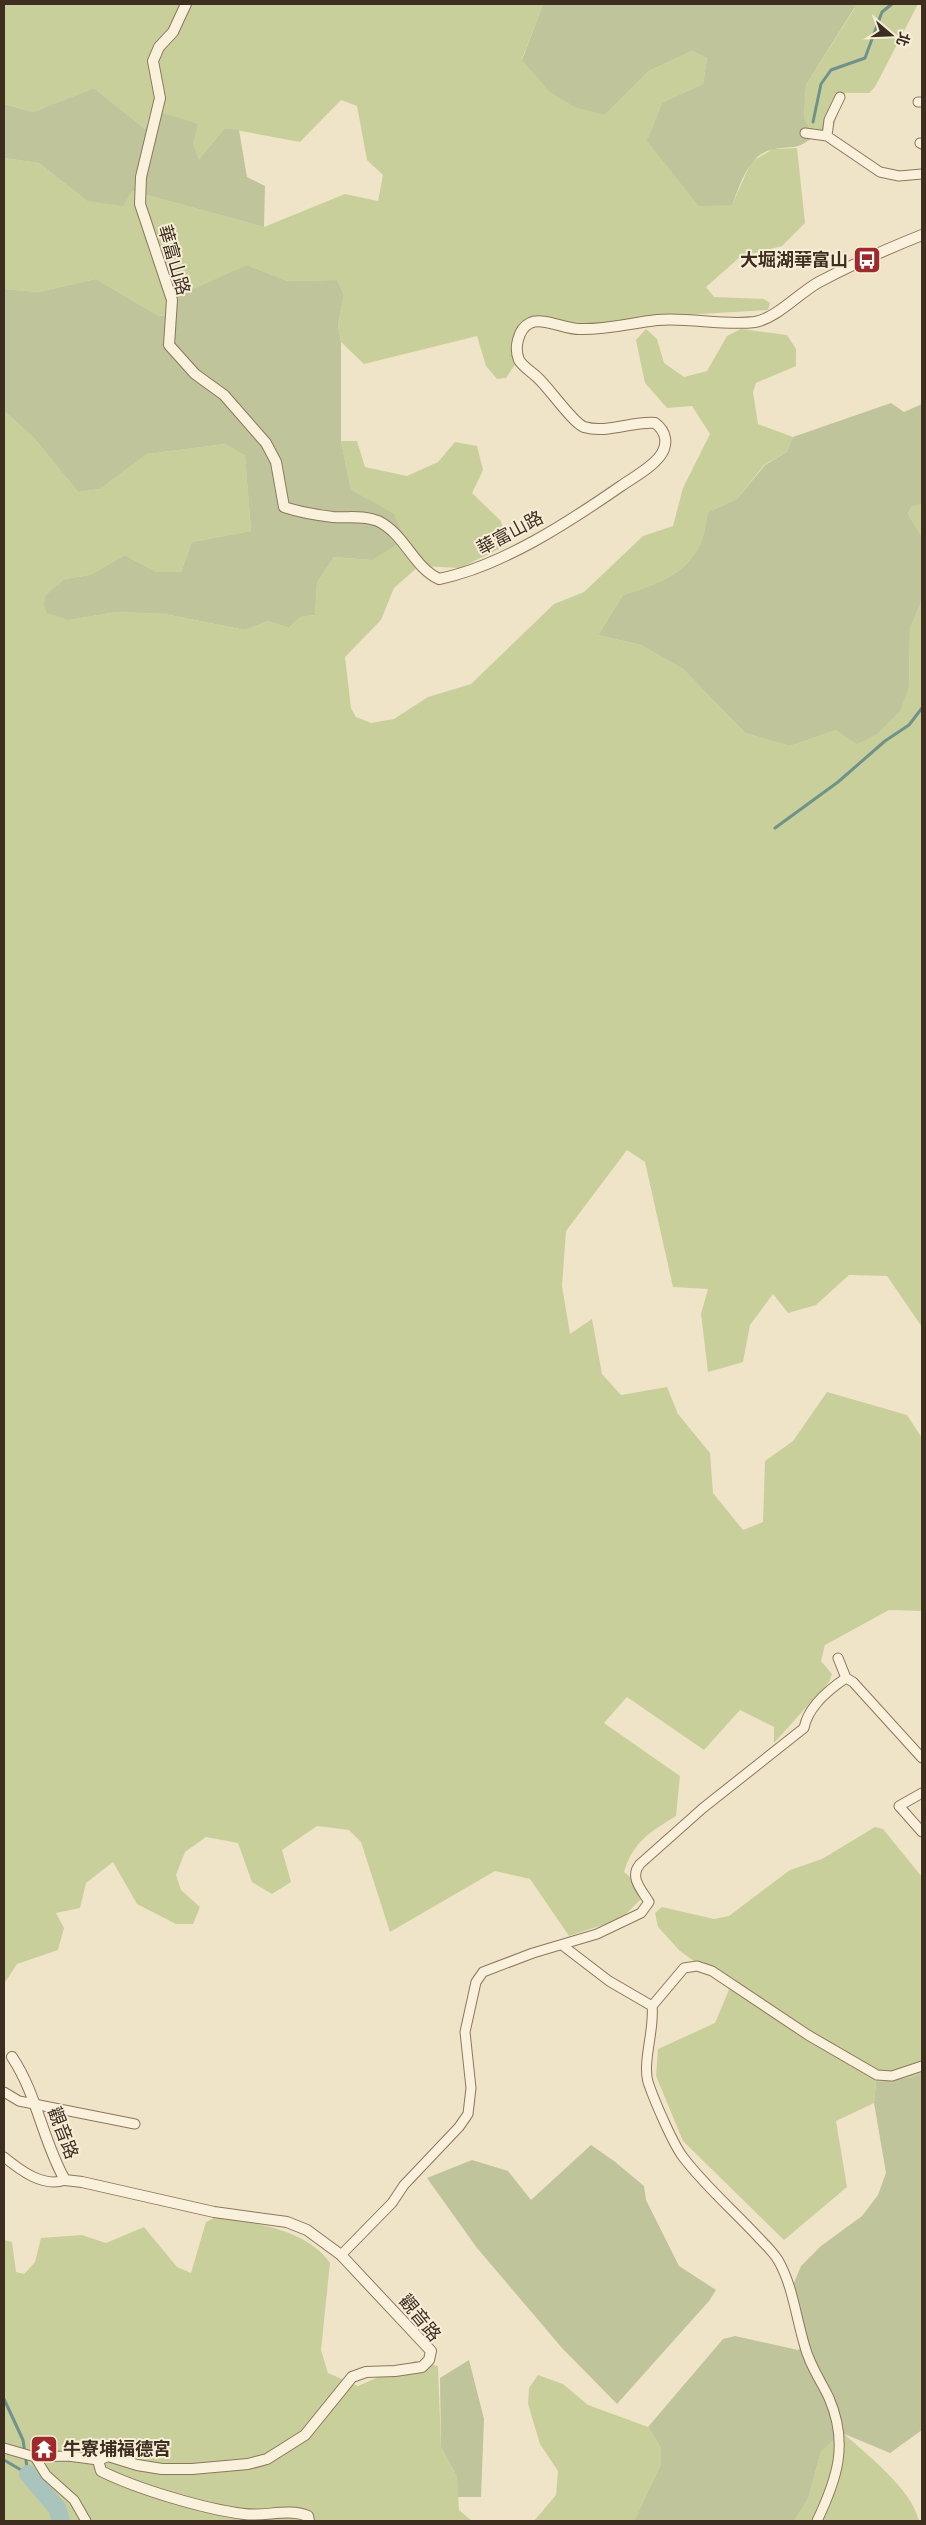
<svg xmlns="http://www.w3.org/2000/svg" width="926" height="2525" viewBox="0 0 926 2525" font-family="'Playfair Display','Noto Sans TC',serif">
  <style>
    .green { fill: #c9cf9b }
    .cemetery { fill: #bfc49a }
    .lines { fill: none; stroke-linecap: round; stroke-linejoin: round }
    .stream { stroke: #6f938a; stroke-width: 3 }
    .river { stroke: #a9c4bc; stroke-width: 18 }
    .minor-casing { stroke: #8d765c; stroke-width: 11 }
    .tertiary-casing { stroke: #8d765c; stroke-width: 12 }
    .minor { stroke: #faf1dc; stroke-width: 9 }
    .tertiary { stroke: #faf1dc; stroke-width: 10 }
    .labels { text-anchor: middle; stroke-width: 4; stroke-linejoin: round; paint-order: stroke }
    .street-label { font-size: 18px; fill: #3d2e20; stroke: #f7eed8 }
    .poi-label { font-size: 18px; font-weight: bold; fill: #3d2e20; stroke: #f7eed8; text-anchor: end }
  </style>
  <rect width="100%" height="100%" fill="#f0e4c8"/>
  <path class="green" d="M4,4H543L522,59L605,115L649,71L692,51L707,58L703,84L663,102L732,205L751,162L773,149L797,148L805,223L782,246L740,257L706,287L714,297L764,299L770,303L768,310L633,318L595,331L528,321L516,363L506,378L497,379L486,366L477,336L364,364L341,342L338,325L344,295L337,280L288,281L247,265L168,315L159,316L96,279L38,292L4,289V158L39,163L87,201L132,191L264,227L345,194L378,201L383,175L367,160L357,106L341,100L300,142L225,128L199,159L193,143L145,129L94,88L33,112L4,104Z
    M852,4H918L875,87L869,93H845L831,133L814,137L804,117L806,85L855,8Z
    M646,329L657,339L664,363L684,377L707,371L727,336L741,329L787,335L796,349V366L756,383L753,392L758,424L793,437L787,452L764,465L737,499L708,512C706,521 705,533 701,542C687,576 655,584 623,595L598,635L641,645L683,669L745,733L790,746L836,730L909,687L910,629L922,599V1327L887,1276L849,1275L816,1305L788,1313L773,1294L750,1325L743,1362L708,1372L701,1314L708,1289L673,1287L645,1162L627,1150L566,1231L562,1286L570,1334L592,1319L602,1374L621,1395L667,1387L678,1414L710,1453L713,1493L743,1530L763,1522L765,1461L793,1441L827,1392L907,1415L922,1438V1611L889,1610L825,1645L821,1661L832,1674L829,1682L774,1743V1727L740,1710L704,1750L627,1697L604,1723L680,1776L676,1816C650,1832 633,1842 624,1872L648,1892L621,1919L569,1936L530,1879L495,1871L390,1932L361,1842L349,1830L317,1826L282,1850L291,1882L272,1894L252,1882L238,1843L206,1837L185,1852L176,1875L181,1890L200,1907L193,1924H176L137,1904L113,1862L86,1883L80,1908L56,1913L64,1928L58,1950L17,1964L4,1984V411L34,438L78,492L100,489L147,454L225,444L245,454L251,531L192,542L181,572H156L125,555L90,575L65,579L69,620L116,612L165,614L245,630L268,621L289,628L300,617L315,615L317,583L334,557L372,560L393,513L351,491L341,441H357L365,467L407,476L438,462L455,442L477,446L483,470L472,493L501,521L507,545L460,568L419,566L394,588L381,620L345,657L351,708L356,717L371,723L394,719L428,697L471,684L554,604L584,592L643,536L673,526L683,488L710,434L692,406L667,408L645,383L636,340Z
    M922,504V537L908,514L911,507Z
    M875,1827L883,1829L922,1877V2072L913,2077L876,2082L874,2103L836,2121L847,2187L784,2240L683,2141L656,2076L658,2049L715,2023L730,1987L680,1951L658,1927L655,1913L662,1907L714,1919L729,1916L790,1870L822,1859Z
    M218,2216C257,2225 305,2228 330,2263L321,2350L328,2373L358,2386L415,2361L438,2366L441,2447L457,2477L459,2510L472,2521H4V2240L12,2242L16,2272L24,2274L35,2262L41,2238L82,2235L106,2243L144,2227L177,2267L191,2273L206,2222Z
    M538,2375L563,2384L588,2405L648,2427L661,2448V2464L634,2521H534L556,2495L558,2471L540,2444L528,2404L529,2388Z
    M843,2433C867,2455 912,2489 919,2521H794L808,2499L821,2450Z"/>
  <path class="cemetery" d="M543,4H852L855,7L806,85L804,117L814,137C793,151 797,145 775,149C748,153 741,184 732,205L699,206L647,141L663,102L703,84L707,58L692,51L649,71L605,115L575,107L550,92L522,60Z
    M94,88L145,129L156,111L198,124L193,143L199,159L225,128L239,130L247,177L265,186L264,227L132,191L123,206L87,201L39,163L4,158V104L33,112Z
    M247,265L288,281L337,280L344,295L338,325L341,342V441L351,490L393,513L403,534L401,542L372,560L334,557L317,583L315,615L300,617L289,628L268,621L245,630L165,614L116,612L69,620L47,613L44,605L45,596L65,579L90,575L125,555L156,572H181L192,542L251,531L245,455L225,444L147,454L100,489L78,492L34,438L4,411V289L38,292L96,279L159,316L168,315L172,299Z
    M891,403L904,412L922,404V504L911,507L908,514L922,537V599L910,629L909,687L900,711L877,734L857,744L836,730L790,746L745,733L683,669L641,645L598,635L623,595C655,584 687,576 701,542C705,533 706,521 708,512L737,499L765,465L787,452L793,437Z
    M922,2072V2430L890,2453L842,2433L821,2451L808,2499L794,2521H634L661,2464V2448L648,2427L723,2339L735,2336L798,2350L808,2341L793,2285L801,2266L821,2246L862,2216L878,2195L886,2173L874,2103L876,2082L913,2077Z
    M591,2145L614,2161L644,2186L646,2200L679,2266L716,2290L709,2301L617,2404L562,2348L477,2248L427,2178L472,2160L508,2171L531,2200Z
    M469,2360L484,2419L481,2497H458L457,2477L441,2447L440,2378Z"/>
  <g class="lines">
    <path class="stream" d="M813,122L821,84L831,70L865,58L882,12L892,4
      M775,828L838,782L885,741L909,725L922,708
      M4,2399L23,2440L28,2474
      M4,2460L28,2474"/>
    <path class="river" d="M28,2474L57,2508L61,2521"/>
    <g class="minor-casing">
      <path id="minor" d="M918,102H922
        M805,133L827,136L880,172L899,176L922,174
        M827,136L829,120L840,97
        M920,143L922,144
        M838,1658L846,1678
        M922,1793L899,1806L922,1832
        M562,1945L609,1981L652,2006C655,2030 641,2064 649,2085C655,2102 673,2144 683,2157C704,2185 734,2211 758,2237C765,2244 773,2252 778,2260C793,2286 796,2318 805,2347C810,2366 821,2381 829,2398C849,2444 837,2479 817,2521
        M652,2006L684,1968L697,1966L712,1971L808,2035L877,2075L892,2076L922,2066
        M4,2092L19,2101L34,2104L135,2124
        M4,2157C20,2170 43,2188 65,2180
        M341,2255L392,2203L404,2185L459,2127L468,2114L471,2088L465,2032L476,1982L483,1972L533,1953L597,1934L641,1913L649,1902C641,1889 629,1877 640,1864L703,1808L804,1728C808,1707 828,1690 846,1678L853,1682L922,1758
        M4,2448L35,2457L46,2475L74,2500L86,2521
        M35,2457L68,2456L98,2460"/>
    </g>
    <g class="tertiary-casing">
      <path id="tertiary" d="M186,4L173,32L159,47L153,61L160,98L141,177L140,204L172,300L169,345L195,374L224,395L266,443L276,462L284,507C299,512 316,515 333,517C348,518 364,515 378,521C405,534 413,567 439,579C502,566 569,522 621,486C634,477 651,468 660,456C669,444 666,431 655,423C632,421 607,434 584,427C573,423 549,388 538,378C532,372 523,367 519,360C514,348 518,329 530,323C543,317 565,329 579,329C606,330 630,323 657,320C689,317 723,326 755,322C777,318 799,293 819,282C853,264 887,249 922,235
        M12,2057C37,2094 43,2142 65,2180L82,2182L214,2212L287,2222L307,2230L341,2255L431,2351L429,2360L422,2367L395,2371L366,2372L352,2377L305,2435L267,2459L248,2464L192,2469H162L137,2465L108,2456L98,2460L101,2471C137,2489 204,2509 244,2514C266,2517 287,2508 308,2516L309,2521"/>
    </g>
    <use href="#minor" class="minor"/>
    <use href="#tertiary" class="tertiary"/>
  </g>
  <defs>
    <g id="bus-square" transform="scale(1.4375)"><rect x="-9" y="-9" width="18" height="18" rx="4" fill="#9e2a2b" stroke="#f7eed8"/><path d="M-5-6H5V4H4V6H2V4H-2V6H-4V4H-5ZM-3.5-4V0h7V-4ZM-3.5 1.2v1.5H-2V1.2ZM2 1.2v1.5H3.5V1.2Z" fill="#fff"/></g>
    <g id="temple-square" transform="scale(1.4375)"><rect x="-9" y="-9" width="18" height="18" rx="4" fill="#9e2a2b" stroke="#f7eed8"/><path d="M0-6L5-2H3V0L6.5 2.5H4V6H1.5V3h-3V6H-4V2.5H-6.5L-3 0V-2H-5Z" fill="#fff"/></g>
  </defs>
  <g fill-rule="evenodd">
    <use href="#bus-square" x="867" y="260"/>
    <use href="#temple-square" x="44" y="2449"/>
  </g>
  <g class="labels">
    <g class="street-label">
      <text transform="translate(174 260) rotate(74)" y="6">華富山路</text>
      <text transform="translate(510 533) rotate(-28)" y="6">華富山路</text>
      <text transform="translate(63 2133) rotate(69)" y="6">觀音路</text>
      <text transform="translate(420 2318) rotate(51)" y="6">觀音路</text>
    </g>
    <g class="poi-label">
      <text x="848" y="266">大堀湖華富山</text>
      <text x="63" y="2455" text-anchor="start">牛寮埔福德宮</text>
    </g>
  </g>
  <rect width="926" height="2525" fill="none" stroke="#3d2e20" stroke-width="10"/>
  <g transform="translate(891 35) rotate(109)" stroke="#f7eed8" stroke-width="4" paint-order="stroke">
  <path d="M0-4L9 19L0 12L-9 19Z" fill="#3d2e20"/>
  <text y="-8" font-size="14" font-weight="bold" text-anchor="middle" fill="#3d2e20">北</text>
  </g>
</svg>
